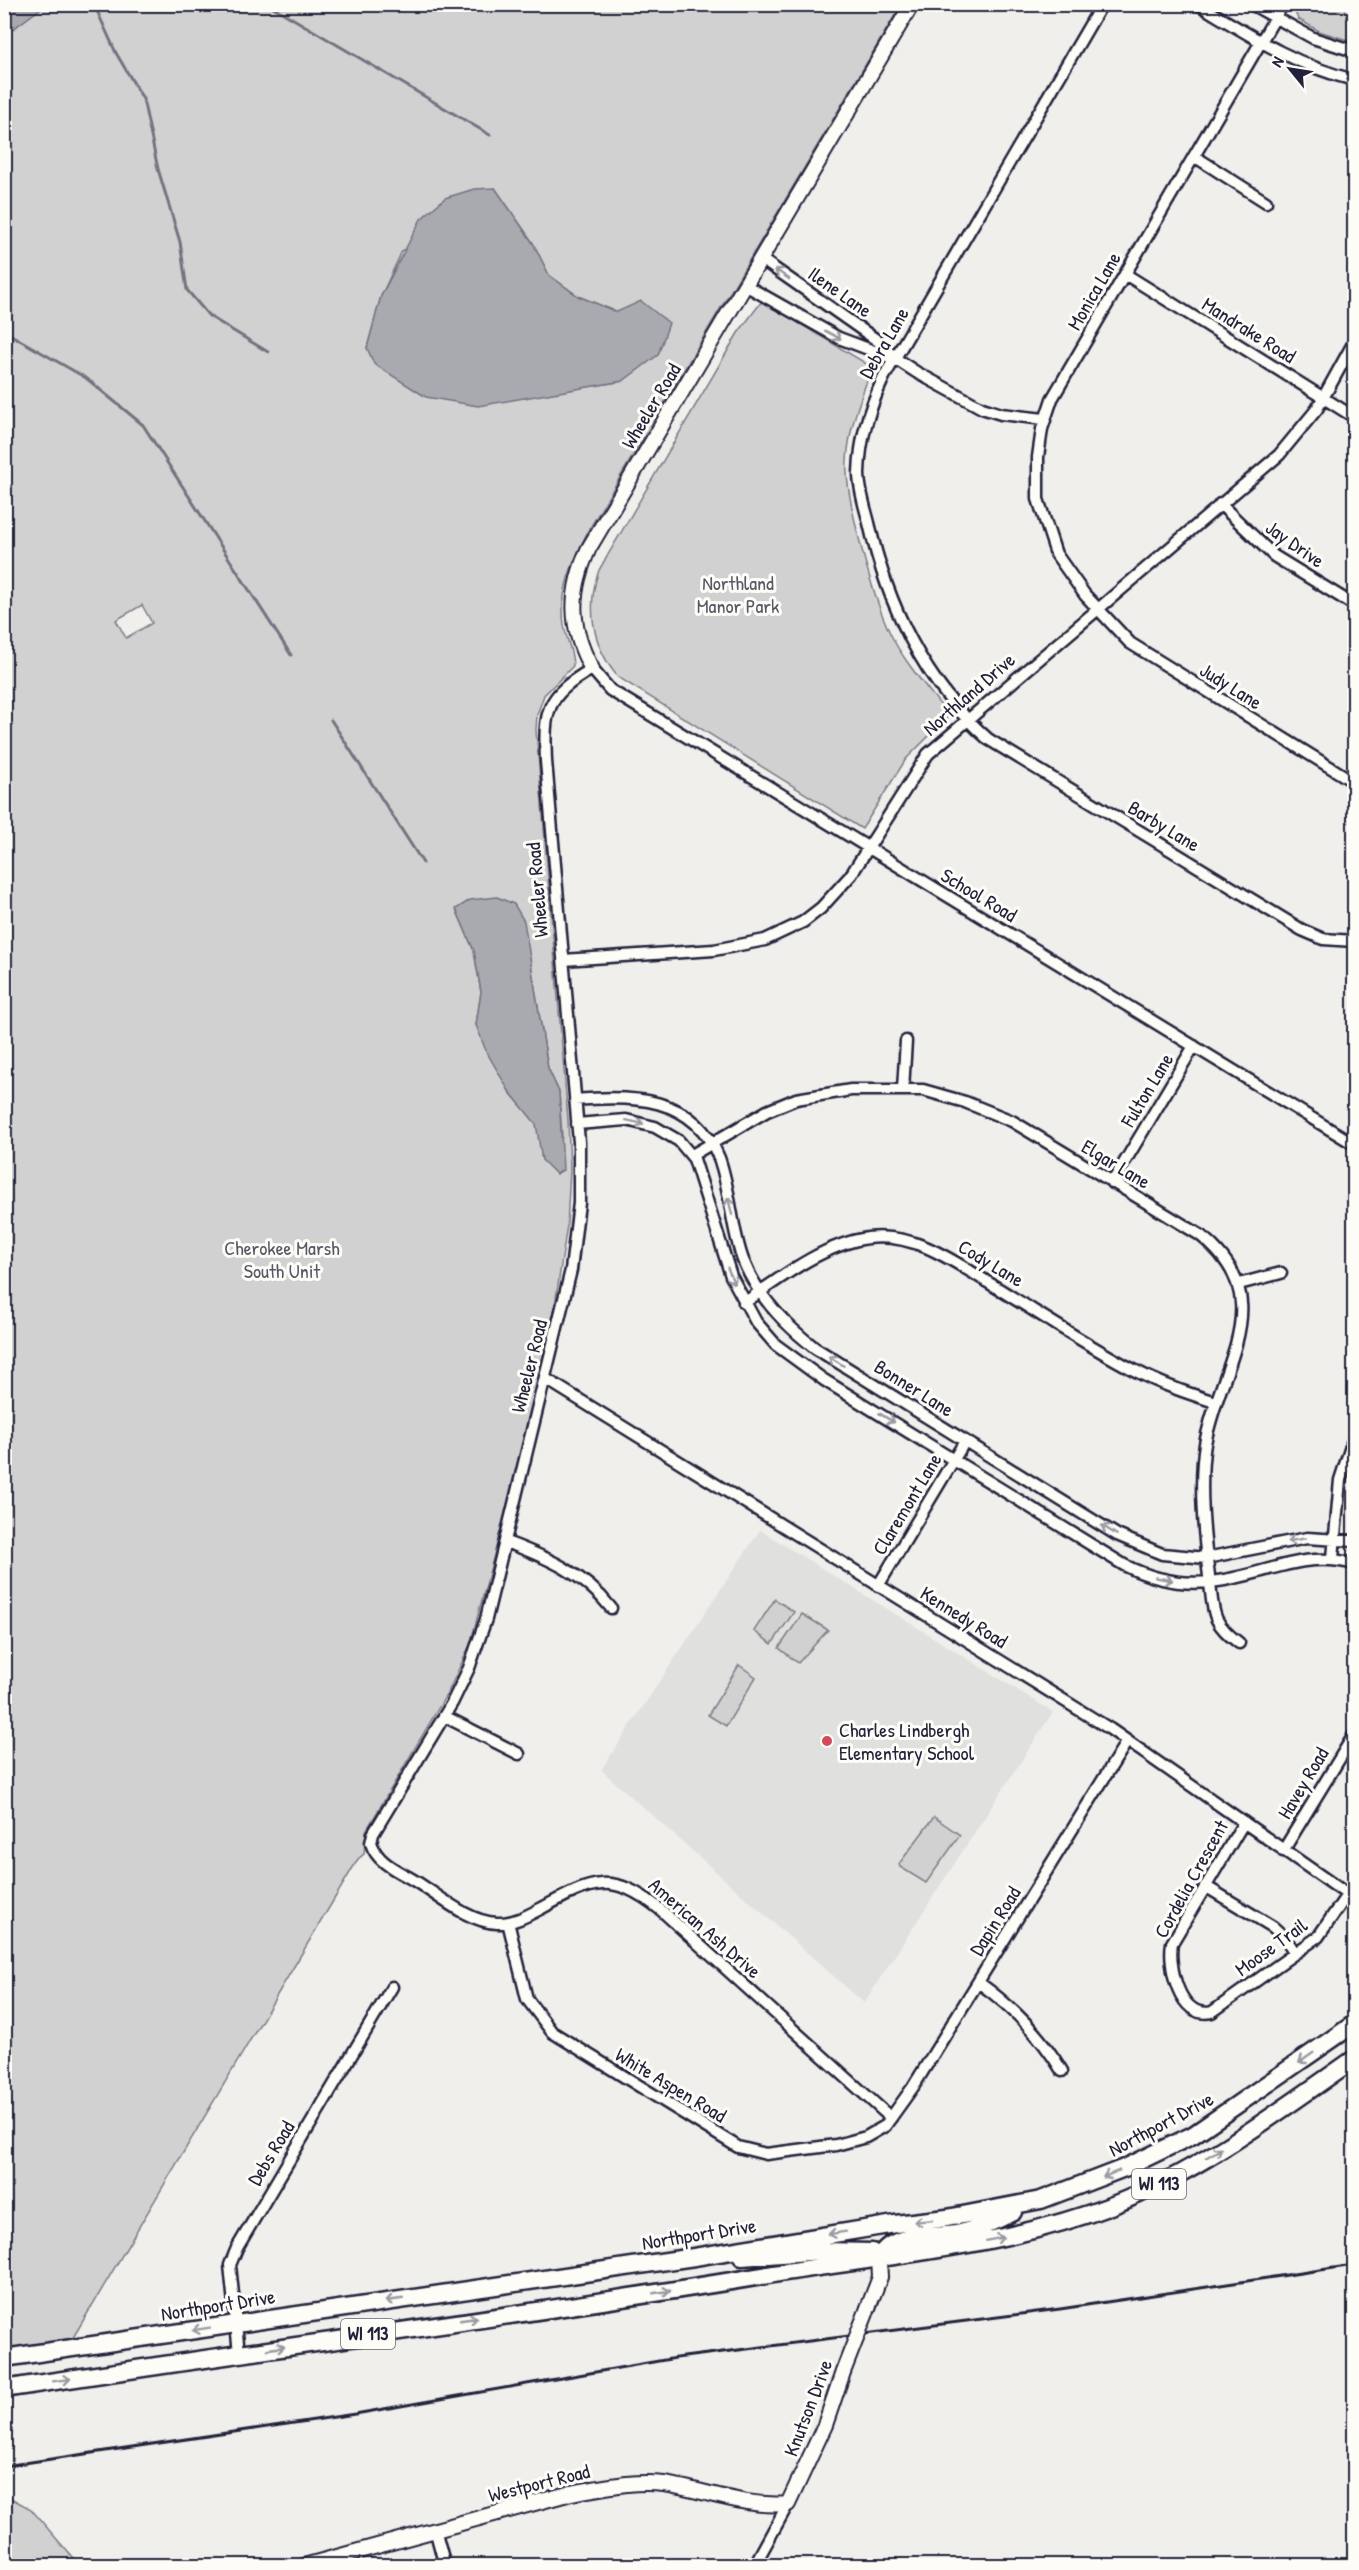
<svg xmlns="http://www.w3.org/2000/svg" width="1359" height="2570" viewBox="0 0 1359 2570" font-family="'Patrick Hand',sans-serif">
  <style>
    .built { fill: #e0e0df }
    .green { fill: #d2d1d1; stroke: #7a7a86; stroke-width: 1.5; fill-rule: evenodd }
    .water { fill: #a9a9b0; stroke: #737381; stroke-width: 1.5 }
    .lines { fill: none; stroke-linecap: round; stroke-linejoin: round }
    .stream { stroke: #737381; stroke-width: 3 }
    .minor-casing { stroke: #22223b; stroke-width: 15 }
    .tertiary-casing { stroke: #22223b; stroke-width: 18 }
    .primary-casing { stroke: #22223b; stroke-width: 21 }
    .minor { stroke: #fdfcf7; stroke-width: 10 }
    .tertiary { stroke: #fdfcf7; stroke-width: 14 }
    .primary { stroke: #fdfcf7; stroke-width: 16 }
    .rail { stroke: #22223b; stroke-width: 3 }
    .tertiary-bridge-casing { stroke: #22223b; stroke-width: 18; stroke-linecap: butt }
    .tertiary-bridge { stroke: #fdfcf7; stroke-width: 14 }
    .oneway { stroke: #9a9aa2 }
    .poi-dot { fill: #d1495b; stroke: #fdfcf7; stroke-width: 2 }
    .labels { text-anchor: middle; stroke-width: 6; stroke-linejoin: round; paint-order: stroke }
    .shield { fill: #fdfcf7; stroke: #646373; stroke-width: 1.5 }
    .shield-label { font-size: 18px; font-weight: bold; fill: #22223b }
    .street-label { font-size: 20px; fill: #22223b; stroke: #fdfcf7 }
    .park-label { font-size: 20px; fill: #575768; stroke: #fdfcf7 }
    .poi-label { font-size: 20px; fill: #22223b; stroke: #fdfcf7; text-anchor: start }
  </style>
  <rect width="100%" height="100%" fill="#f0efec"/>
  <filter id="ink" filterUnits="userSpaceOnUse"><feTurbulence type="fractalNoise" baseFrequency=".0167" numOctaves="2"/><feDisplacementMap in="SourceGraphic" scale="12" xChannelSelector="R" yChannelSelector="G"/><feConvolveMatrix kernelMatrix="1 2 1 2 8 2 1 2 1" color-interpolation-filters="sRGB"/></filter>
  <g filter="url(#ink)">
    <path class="built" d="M760,1530L1053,1712L864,2003L601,1770Z"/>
    <path class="green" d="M45,4L901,5L588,531C573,561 559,591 564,625C566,639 573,651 573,666L544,695L537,715L536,730L568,1120L570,1169L567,1225L548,1352L470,1645L448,1692L366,1831L364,1854L358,1859L71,2341L5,2351V35ZM495,188L533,243L549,275L578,296L617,312L623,381L556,392L367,348L381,296L402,251ZM142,605L152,623L126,638L116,620ZM456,909L530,958L548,1068L559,1092L562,1137L542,1160L537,1124L509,1091L476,1025L481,992L474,951Z
      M1300,4L1354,5V42L1319,31L1298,19L1295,12Z
      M762,301L872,367C861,398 849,427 847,460C844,496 874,600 890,633C903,661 930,691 949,716L906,759L862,829L618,677C592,646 586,607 599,570L738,333Z
      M775,1599L794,1612L772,1644L754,1631Z
      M802,1614L828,1630L798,1663L779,1648Z
      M739,1665L756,1677L726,1726L708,1715Z
      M934,1817L960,1835L926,1883L900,1867L899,1864Z
      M5,2495L31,2509L79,2565H5Z"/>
    <path class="water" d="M5,4H45V5L5,35Z
      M495,188L533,243L549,275L578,296L617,312L641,301L669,323L658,355L623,381L478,406L426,397L374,364L367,348L381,296L421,219L445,198L474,189Z
      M497,897L514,904L524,921L548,1068L559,1092L563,1170L556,1174L542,1160L536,1124L509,1091L486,1051L476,1025L481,992L474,951L456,909L470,900Z"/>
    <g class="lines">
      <path class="stream" d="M94,4L116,53L143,99L158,169L180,242L187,290L209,316L268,352
        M268,4L490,135
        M4,331L86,378L143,425L291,655
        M331,720L423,863"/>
      <g class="minor-casing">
        <path id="minor" d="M1102,4L884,377C869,409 860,438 859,473C859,490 865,507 869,523C887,604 924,683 988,739L1302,930L1323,939L1354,941
          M1198,4C1249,35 1296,66 1354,80
          M1251,4L1313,38L1354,51
          M1283,4L1052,399L1042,429L1038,457V499L1056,554L1085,595L1130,643L1354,782
          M1194,156L1266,202
          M761,259L878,341L896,359L916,372L982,408L1001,414L1044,419
          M1125,274L1354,417
          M745,285L839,338L895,359
          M1220,504L1274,556L1354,605
          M563,960L714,950L765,940L803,922L821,908L851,875L928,754L1279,455L1317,409L1354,342
          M903,1089L906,1041
          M575,1100C631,1095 694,1095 719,1158C731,1191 731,1228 743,1260C757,1295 785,1325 815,1348L1117,1535L1162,1554L1206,1558L1307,1538L1354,1541
          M577,1124L626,1120L655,1127L679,1141L694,1159L731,1276L756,1322L776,1345L824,1380L1124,1565C1150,1578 1180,1585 1209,1582C1261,1578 1300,1549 1354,1564
          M692,1155L767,1111L796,1099L851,1090H923L965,1102L1012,1121L1200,1235C1282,1299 1219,1365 1205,1444C1199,1481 1204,1538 1209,1576C1214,1610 1209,1621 1239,1643
          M1112,1183L1194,1046
          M1239,1284L1281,1273
          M744,1303C780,1278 824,1244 868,1238C916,1232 956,1263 994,1286C1040,1314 1086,1345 1134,1370C1160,1384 1187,1393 1215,1402
          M546,1379L1110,1729L1354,1899
          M506,1542C546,1557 584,1573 611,1608
          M1333,1558L1340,1480L1354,1437
          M878,1586L965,1441
          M444,1716L519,1754
          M1244,1822L1172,1943C1168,1965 1179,2020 1212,2012L1318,1937L1347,1895
          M1283,1851L1354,1735
          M1205,1886L1273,1927L1286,1939L1295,1953
          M508,1922L527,1999L552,2032L738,2147L766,2154L836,2145L866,2137L885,2126L913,2087L1127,1741
          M978,1982C1013,2007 1040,2034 1062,2071
          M891,2118L661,1910C611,1870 592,1881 540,1909C527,1916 512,1924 497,1923C468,1922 438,1895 415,1881C398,1871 377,1863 371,1843L373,1834L452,1703L469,1668L486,1619L571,1270L579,1203V1142L546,761C544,711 545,696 592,669L610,690L1354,1144
          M239,2353L230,2265L237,2248L392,1987
          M435,2529L445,2566
          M754,2566L788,2504"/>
      </g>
      <g class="tertiary-casing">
        <path id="tertiary" d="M592,669C569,628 569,591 589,548L912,4
          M868,2308L880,2277L879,2258
          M304,2566L571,2493C600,2488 633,2480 664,2484C704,2490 747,2508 788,2504L825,2425L843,2372"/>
      </g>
      <g class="primary-casing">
        <path id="primary" d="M742,2257L821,2251L872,2252
          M879,2258C892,2230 935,2239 961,2233C979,2228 996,2221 1013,2212
          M4,2358L694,2257L895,2224L947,2218L1041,2200L1127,2167L1193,2135L1354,2024
          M4,2389C261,2349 518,2317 774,2274C888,2255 1004,2247 1113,2205C1200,2171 1278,2112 1354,2059"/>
      </g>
      <use href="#minor" class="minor"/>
      <use href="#tertiary" class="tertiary"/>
      <use href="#primary" class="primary"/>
      <path class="rail" d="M4,2466L355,2414L676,2358L1060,2309L1354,2265"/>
      <g class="tertiary-bridge-casing">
        <path id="tertiary-bridge" d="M843,2372L868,2308"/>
      </g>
      <use href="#tertiary-bridge" class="tertiary-bridge"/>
    </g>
    <defs><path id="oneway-shaft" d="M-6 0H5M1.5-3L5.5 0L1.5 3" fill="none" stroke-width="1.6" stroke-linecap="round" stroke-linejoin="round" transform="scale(1.5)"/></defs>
    <g class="oneway">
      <use href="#oneway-shaft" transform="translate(782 274) rotate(-145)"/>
      <use href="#oneway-shaft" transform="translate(833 335) rotate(28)"/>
      <use href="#oneway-shaft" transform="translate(635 1122) rotate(12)"/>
      <use href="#oneway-shaft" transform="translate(730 1206) rotate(-103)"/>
      <use href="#oneway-shaft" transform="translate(731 1276) rotate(67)"/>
      <use href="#oneway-shaft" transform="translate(836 1361) rotate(-148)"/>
      <use href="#oneway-shaft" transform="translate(887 1418) rotate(31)"/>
      <use href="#oneway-shaft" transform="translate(1109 1530) rotate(-148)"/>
      <use href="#oneway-shaft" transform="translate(1296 1540) rotate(170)"/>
      <use href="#oneway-shaft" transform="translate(1164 1579) rotate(10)"/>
      <use href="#oneway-shaft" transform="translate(1306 2058) rotate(145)"/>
      <use href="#oneway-shaft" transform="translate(1214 2153) rotate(-30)"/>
      <use href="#oneway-shaft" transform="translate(1111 2174) rotate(157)"/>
      <use href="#oneway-shaft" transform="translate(923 2221) rotate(175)"/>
      <use href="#oneway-shaft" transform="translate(837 2233) rotate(171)"/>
      <use href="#oneway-shaft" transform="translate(995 2239) rotate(-12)"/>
      <use href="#oneway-shaft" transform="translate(662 2292) rotate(-8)"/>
      <use href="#oneway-shaft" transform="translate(394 2300) rotate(172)"/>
      <use href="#oneway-shaft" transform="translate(469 2319) rotate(-8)"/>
      <use href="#oneway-shaft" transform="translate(201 2329) rotate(171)"/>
      <use href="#oneway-shaft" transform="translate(276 2348) rotate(-8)"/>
      <use href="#oneway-shaft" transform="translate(62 2380) rotate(-9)"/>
    </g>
  </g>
  <circle class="poi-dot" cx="827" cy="1741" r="6"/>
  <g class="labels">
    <g class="shield">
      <rect x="1132" y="2169" width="54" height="30" rx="4.5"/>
      <rect x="341" y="2319" width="54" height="30" rx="4.5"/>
    </g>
    <g class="shield-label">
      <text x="1159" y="2190">WI 113</text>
      <text x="368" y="2340">WI 113</text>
    </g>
    <g class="street-label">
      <text transform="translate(1094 291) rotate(-60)" y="7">Monica Lane</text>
      <text transform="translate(840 292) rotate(35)" y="7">Ilene Lane</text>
      <text transform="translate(1249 330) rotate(32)" y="7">Mandrake Road</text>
      <text transform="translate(884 343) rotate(-60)" y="7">Debra Lane</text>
      <text transform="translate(651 406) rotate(-59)" y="7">Wheeler Road</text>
      <text transform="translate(1295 544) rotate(35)" y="7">Jay Drive</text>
      <text transform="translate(1231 686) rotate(32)" y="7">Judy Lane</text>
      <text transform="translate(969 694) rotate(-41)" y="7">Northland Drive</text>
      <text transform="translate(1164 826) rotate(31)" y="7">Barby Lane</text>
      <text transform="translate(537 890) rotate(-95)" y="7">Wheeler Road</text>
      <text transform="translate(979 895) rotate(31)" y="7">School Road</text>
      <text transform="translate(1147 1090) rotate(-59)" y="7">Fulton Lane</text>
      <text transform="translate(1116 1164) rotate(31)" y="7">Elgar Lane</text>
      <text transform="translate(991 1263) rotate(31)" y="7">Cody Lane</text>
      <text transform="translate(529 1366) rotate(-76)" y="7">Wheeler Road</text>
      <text transform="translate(914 1388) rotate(32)" y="7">Bonner Lane</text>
      <text transform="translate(907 1504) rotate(-59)" y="7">Claremont Lane</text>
      <text transform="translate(964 1617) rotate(32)" y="7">Kennedy Road</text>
      <text transform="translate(1303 1783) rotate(-59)" y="7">Havey Road</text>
      <text transform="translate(1191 1879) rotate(-61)" y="7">Cordelia Crescent</text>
      <text transform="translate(995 1921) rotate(-58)" y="7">Dapin Road</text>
      <text transform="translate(705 1928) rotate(41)" y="7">American Ash Drive</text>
      <text transform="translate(1271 1947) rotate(-36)" y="7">Moose Trail</text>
      <text transform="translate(671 2085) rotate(31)" y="7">White Aspen Road</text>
      <text transform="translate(1161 2124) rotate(-28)" y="7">Northport Drive</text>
      <text transform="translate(271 2153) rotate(-59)" y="7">Debs Road</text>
      <text transform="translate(699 2234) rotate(-9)" y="7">Northport Drive</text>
      <text transform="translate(218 2305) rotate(-9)" y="7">Northport Drive</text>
      <text transform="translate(808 2408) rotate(-69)" y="7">Knutson Drive</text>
      <text transform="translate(539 2483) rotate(-14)" y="7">Westport Road</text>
    </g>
    <g class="park-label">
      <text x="738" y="590">Northland<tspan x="738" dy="23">Manor Park</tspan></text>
      <text x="282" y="1255">Cherokee Marsh<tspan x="282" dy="23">South Unit</tspan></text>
    </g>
    <g class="poi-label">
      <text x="839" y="1737">Charles Lindbergh<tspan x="839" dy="23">Elementary School</tspan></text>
    </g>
  </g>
  <rect width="1359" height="2570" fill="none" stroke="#fdfcf7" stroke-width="24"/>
  <rect x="12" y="12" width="1335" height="2546" fill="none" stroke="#22223b" stroke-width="2" filter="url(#ink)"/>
  <g transform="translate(1290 69) rotate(300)" stroke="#fdfcf7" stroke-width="4.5" paint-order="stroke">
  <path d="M0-4.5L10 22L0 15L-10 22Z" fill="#22223b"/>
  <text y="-9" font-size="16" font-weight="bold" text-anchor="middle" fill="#22223b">N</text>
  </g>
</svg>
